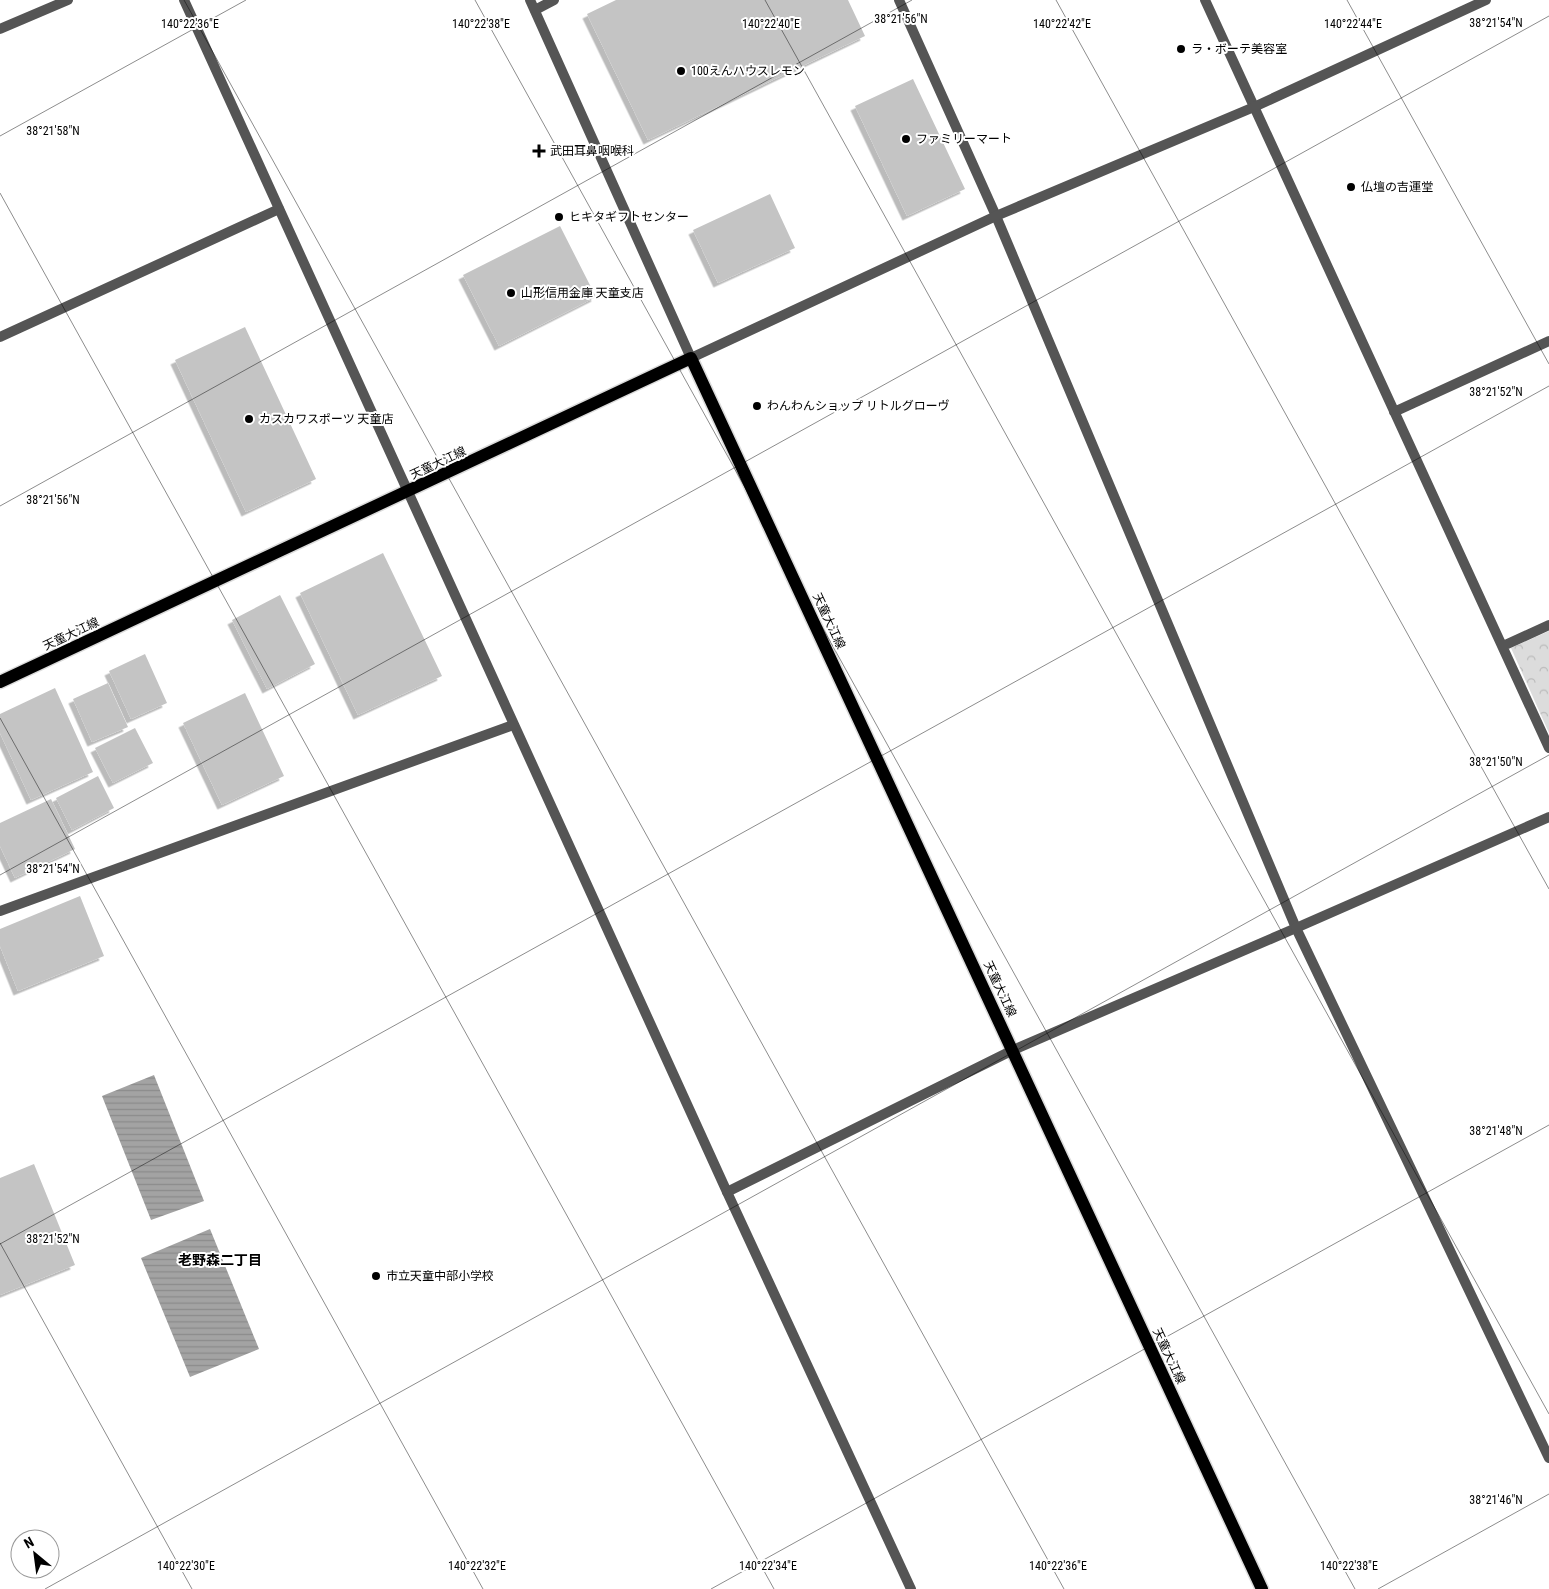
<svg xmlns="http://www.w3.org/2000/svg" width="1549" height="1589" viewBox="0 0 1549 1589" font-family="'Roboto Condensed','Noto Sans JP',sans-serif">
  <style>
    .forest { fill: url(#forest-crowns) }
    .water { fill: url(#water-rules) }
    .building { fill: #c4c4c4; filter: url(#shadow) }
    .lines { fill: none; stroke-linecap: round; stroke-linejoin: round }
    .primary-casing { stroke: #dbdbdb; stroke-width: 15 }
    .service { stroke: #555; stroke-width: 10 }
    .minor { stroke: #555; stroke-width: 10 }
    .tertiary { stroke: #555; stroke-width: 10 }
    .primary { stroke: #000; stroke-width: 12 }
    .ticks { fill: none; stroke: #000; stroke-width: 1; stroke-opacity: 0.45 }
    .poi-dot { fill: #000; stroke: #fff; stroke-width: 2 }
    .labels { text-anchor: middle; stroke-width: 4; stroke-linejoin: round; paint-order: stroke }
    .poi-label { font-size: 12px; fill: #000; stroke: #fff; text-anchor: start }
    .street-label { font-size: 12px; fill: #000; stroke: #fff }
    .neighbourhood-label { font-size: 14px; font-weight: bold; fill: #000; stroke: #fff }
    .ticks-label { font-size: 12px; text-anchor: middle; fill: #000; stroke: #fff; stroke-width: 4; stroke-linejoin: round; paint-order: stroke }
  </style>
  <defs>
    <pattern id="forest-crowns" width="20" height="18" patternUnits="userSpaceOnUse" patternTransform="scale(1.25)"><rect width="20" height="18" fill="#dcdcdc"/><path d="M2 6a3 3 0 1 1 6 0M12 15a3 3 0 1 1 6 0" fill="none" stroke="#bbb"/></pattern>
    <pattern id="water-rules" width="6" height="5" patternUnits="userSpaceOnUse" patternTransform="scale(1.25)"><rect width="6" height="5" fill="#a3a3a3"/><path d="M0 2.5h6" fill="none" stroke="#8b8b8b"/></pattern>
    <filter id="shadow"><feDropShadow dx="-4.5" dy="4.5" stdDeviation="0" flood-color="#0004"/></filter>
  </defs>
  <rect width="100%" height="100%" fill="#fff"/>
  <path class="forest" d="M1549,631V733L1511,648Z"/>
  <path class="water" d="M154,1075L204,1201L151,1220L102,1096Z
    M210,1229L259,1349L190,1377L141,1258Z"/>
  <path class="building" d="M616,0H848L865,36L648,140L587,14Z
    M913,79L965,189L907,216L855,106Z
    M770,194L795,248L718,283L693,230Z
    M560,226L596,297L499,346L463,275Z
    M245,327L316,479L246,512L175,360Z
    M383,553L442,676L358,715L300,593Z
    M280,595L315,664L267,689L232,620Z
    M145,654L167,703L131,719L109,671Z
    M108,683L128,727L92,742L73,699Z
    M55,688L93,772L31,800L0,733V714Z
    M245,693L284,776L222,805L183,723Z
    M135,728L153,763L113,783L95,748Z
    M98,776L114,808L72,830L56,798Z
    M51,799L75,849L15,878L0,846V823Z
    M80,896L104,956L18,991L0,946V929Z
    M34,1164L75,1265L0,1295V1178Z"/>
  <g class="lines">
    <g class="primary-casing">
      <path id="primary" d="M0,682L691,358L1262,1589"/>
    </g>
    <path class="service" d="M899,0L996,216L1296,928L1549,1458
      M535,10L554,0
      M0,29L68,0
      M0,337L279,209
      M0,911L513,725
      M727,1192L1013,1050L1296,928"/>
    <path class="minor" d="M184,0L727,1192L911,1589
      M1205,0L1549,748
      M1394,412L1549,341
      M1503,646L1549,625
      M1296,928L1549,817"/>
    <path class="tertiary" d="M530,0L691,358L996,216L1254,107L1486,0"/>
    <use href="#primary" class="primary"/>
  </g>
  <path class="ticks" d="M184,0L1064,1589M475,0L1355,1589M765,0L1549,1414M1056,0L1549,889M1347,0L1549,364M0,136L246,0M0,193L774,1589M0,506L912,0M0,718L483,1589M0,875L1549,16M0,1243L192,1589M0,1244L1549,386M45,1589L1549,755M711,1589L1549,1125M1378,1589L1549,1494"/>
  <g class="poi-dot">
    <circle cx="1181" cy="49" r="5"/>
    <circle cx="681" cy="71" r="5"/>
    <circle cx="906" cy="139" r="5"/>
    <path d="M536.5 143.5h5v5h5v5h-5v5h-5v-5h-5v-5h5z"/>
    <circle cx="1351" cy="187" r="5"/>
    <circle cx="559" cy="217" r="5"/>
    <circle cx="511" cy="293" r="5"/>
    <circle cx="757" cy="406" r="5"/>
    <circle cx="249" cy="419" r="5"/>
    <circle cx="376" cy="1276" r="5"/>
  </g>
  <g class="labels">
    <g class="poi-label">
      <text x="1191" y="53">ラ・ボーテ美容室</text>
      <text x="691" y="75">100えんハウスレモン</text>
      <text x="916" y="143">ファミリーマート</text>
      <text x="550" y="155">武田耳鼻咽喉科</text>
      <text x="1361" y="191">仏壇の吉運堂</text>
      <text x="569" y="221">ヒキタギフトセンター</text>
      <text x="521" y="297">山形信用金庫 天童支店</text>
      <text x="767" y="410">わんわんショップ リトルグローヴ</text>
      <text x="259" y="423">カスカワスポーツ 天童店</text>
      <text x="386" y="1280">市立天童中部小学校</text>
    </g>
    <g class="street-label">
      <text transform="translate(438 463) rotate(-25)" y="4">天童大江線</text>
      <text transform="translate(829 621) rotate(65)" y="4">天童大江線</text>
      <text transform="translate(71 634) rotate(-25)" y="4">天童大江線</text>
      <text transform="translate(1000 989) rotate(65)" y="4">天童大江線</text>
      <text transform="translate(1169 1356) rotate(65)" y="4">天童大江線</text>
    </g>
    <g class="neighbourhood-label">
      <text x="220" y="1265">老野森二丁目</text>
    </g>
  </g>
  <g class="ticks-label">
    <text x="901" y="23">38°21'56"N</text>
    <text x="1496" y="27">38°21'54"N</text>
    <text x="190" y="28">140°22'36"E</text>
    <text x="481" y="28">140°22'38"E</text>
    <text x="771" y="28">140°22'40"E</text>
    <text x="1062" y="28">140°22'42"E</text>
    <text x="1353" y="28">140°22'44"E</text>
    <text x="53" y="135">38°21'58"N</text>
    <text x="1496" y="396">38°21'52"N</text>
    <text x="53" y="504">38°21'56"N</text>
    <text x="1496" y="766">38°21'50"N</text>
    <text x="53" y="873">38°21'54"N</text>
    <text x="1496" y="1135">38°21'48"N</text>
    <text x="53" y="1243">38°21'52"N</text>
    <text x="1496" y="1504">38°21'46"N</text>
    <text x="186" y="1570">140°22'30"E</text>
    <text x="477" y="1570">140°22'32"E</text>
    <text x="768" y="1570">140°22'34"E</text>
    <text x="1058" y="1570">140°22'36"E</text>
    <text x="1349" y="1570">140°22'38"E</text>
  </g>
  <g transform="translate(35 1554) rotate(331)"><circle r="24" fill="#ffffff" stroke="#999999"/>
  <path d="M0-4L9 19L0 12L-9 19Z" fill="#000000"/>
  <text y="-8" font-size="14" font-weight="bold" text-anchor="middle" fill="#000000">N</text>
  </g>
</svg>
